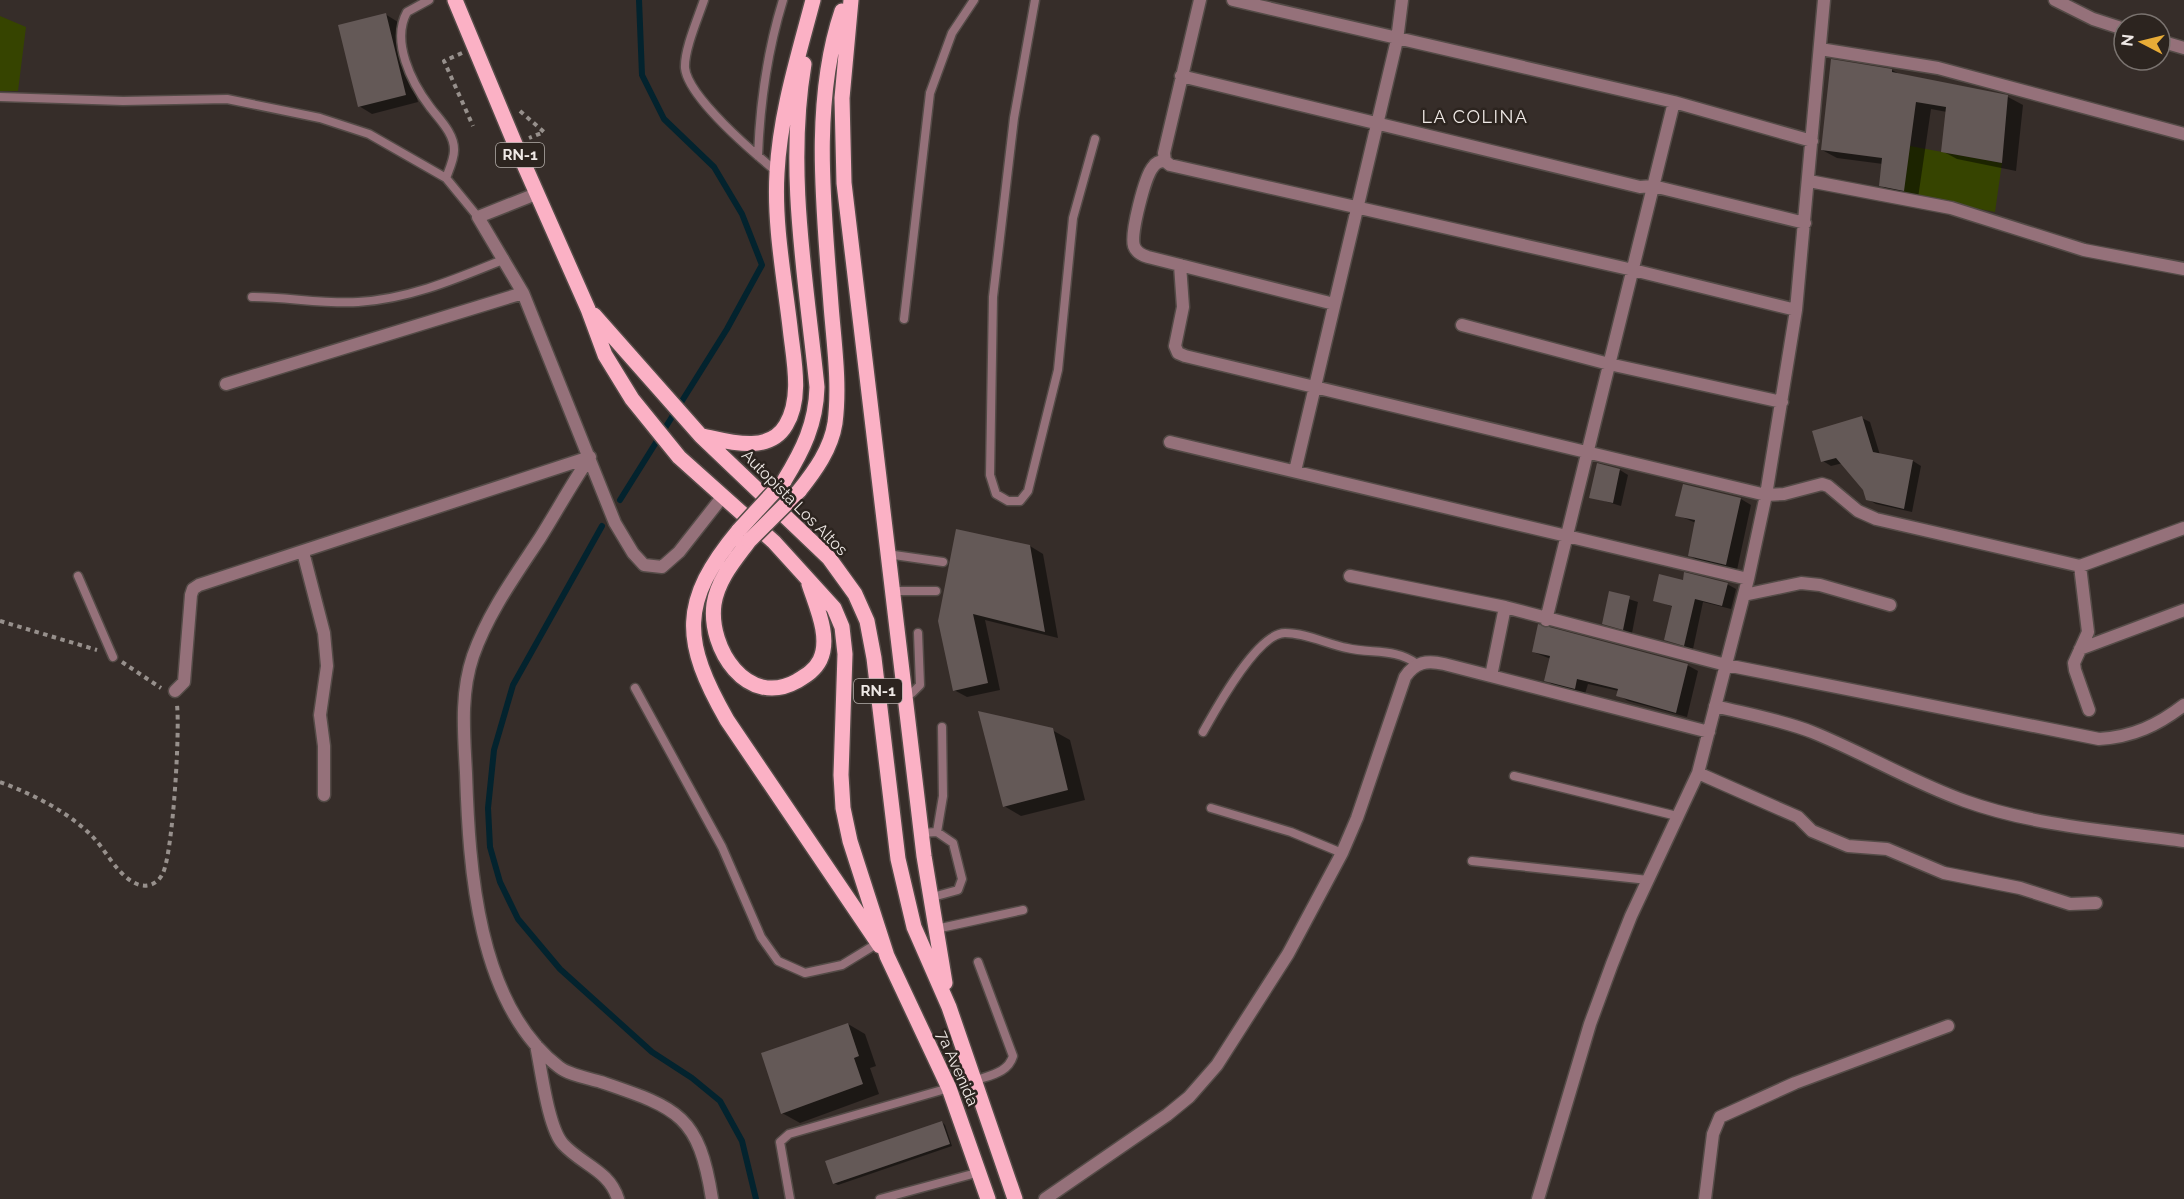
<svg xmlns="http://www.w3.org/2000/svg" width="2184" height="1199" viewBox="0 0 2184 1199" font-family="Raleway,sans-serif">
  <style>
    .green { fill: #364400 }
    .shadow { fill: #0007 }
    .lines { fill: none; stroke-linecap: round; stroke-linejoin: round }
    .stream { stroke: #03232e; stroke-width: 6 }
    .building { fill: #645957 }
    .lane-casing { stroke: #544b47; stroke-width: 11 }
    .street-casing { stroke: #544b47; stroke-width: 15 }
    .primary-casing { stroke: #544b47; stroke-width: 18 }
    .path { stroke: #97908c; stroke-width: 4; stroke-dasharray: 4.5 4.5; stroke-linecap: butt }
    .lane { stroke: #95717a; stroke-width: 8 }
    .street { stroke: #95717a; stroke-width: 12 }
    .primary { stroke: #fbb1c5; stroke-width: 15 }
    .primary-bridge-casing { stroke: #544b47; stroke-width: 18; stroke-linecap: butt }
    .primary-bridge { stroke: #fbb1c5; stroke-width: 15 }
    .labels { text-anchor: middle; stroke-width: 5; stroke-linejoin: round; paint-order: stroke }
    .shield { fill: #2c241f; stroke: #b4aeaa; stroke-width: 1.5 }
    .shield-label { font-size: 15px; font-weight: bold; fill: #efe9e6 }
    .street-label { font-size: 16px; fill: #efe9e6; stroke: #2c241f }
    .neighbourhood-label { font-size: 18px; letter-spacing: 1.5px; fill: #efe9e6; stroke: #2c241f }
  </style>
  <rect width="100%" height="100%" fill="#362d29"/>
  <path class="green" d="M0,16L26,27L18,91H0Z
    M1910,146L2002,163L1995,212L1903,194Z"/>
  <path class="shadow" d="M385,14L398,22L418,102L372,114L359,106Z
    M1892,70L1901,75L2008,97L2023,105L2016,171L1957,159L1942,151L1947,112L1931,109L1918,198L1895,194L1880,185L1883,164L1837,158L1822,150Z
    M1862,418L1870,422L1880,455L1913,461L1921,466L1912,512L1876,504L1867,499L1865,489L1843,463L1831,466L1823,461Z
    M1620,470L1628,475L1621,506L1591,497Z
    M1741,499L1751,505L1737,570L1700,562L1689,555L1696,523L1677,515Z
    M1030,546L1043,554L1058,638L985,620L1000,690L967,697L954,690L939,621Z
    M1727,584L1736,589L1731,609L1703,602L1693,649L1666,640L1673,607L1655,600Z
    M1610,593L1638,602L1632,633L1604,623Z
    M1533,652L1687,665L1698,671L1687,717L1628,701L1618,695L1619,691L1588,684L1585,694L1556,687L1546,680L1551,659Z
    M1052,730L1070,740L1085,800L1021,816L1004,806Z
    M848,1024L865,1034L876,1066L870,1068L879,1094L800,1123L782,1113Z
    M942,1122L945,1125L952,1146L838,1185L834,1183Z"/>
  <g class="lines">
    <path class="stream" d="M620,500L727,329L762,265L742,214L714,167L664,119L642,75L639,0
      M602,526L513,685L494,750L488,808L490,847L500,882L518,919L560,969L652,1052L692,1078L720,1101L742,1141L756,1199"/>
  </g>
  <path class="building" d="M386,13L406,95L358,107L338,25Z
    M1831,59L1892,69V72L2008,95L2002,163L1941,152L1946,107L1916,102L1904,191L1879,186L1882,158L1821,150Z
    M1862,416L1873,452L1913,460L1904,509L1866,500L1863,490L1836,458L1821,462L1812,431Z
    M1597,463L1620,469L1613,503L1589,498Z
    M1683,484L1741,498L1726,565L1688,556L1695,520L1675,516Z
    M956,529L1030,545L1045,632L973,614L988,683L953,691L938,621Z
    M1684,572L1728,583L1722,606L1695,599L1684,646L1664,640L1672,606L1653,601L1659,574L1683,580Z
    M1609,591L1630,596L1623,630L1602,624Z
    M1538,624L1688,664L1676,713L1616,696L1618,689L1577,679L1575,689L1544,681L1550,656L1532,652Z
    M978,711L1053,728L1068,790L1003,807Z
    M848,1023L859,1056L854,1058L863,1084L781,1114L761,1053Z
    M942,1121L950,1144L833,1184L825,1161Z"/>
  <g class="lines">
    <g class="lane-casing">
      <path id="lane" d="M429,0L407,12C391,41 411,82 430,107C439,119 455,134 454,151C454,159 449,170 446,178
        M704,0C698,18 684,50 685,68C688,97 754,153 777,172
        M1035,0L1014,118L993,297L990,475L996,494L1008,501H1020L1028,491L1058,370L1073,218L1095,139
        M0,97L123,101L227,99L320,118L369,134L446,178L478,217
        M758,156C760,102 767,52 783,0
        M252,297C287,297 323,304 358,302C410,299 458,278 505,259
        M904,319L930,93L952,33L974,0
        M887,554L943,562
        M78,576L113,657
        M891,591H936
        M635,688L722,847L761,937L778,961L805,973L842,965L878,943
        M903,693H912L920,685L918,633
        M1203,732C1216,709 1257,633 1285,633C1306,633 1327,644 1347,648C1372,654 1395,648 1417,664
        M1514,776L1677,816
        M1211,808L1291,832L1342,853
        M937,832L943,796L942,727
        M921,833L937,832L953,843L962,879L958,890L929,898
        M1472,861L1648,880
        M936,929L1023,910
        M974,1081C990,1075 1008,1073 1013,1056L978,962
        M790,1199L780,1142L789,1134L949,1088
        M880,1199L980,1172"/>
    </g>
    <g class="street-casing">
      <path id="street" d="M1200,0L1164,153L1165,161L1170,165L1633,270L1796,310
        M1233,0L1674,102L1812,141
        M2055,0L2093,19L2124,29
        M2160,41L2184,48
        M1820,49L1938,68L2184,134
        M1181,76L1640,187L1653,186L1805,223
        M1165,161C1160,161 1156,162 1153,167C1145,176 1130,234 1134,246C1136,252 1141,255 1148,257L1334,304
        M1809,181L1951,208L2084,250L2184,269
        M536,194L478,217L523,293L615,523L633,553L644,565L662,567L679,552L723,496
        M1180,265L1183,307L1175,346L1178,353L1185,356L1766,495L1784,494L1822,484L1828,486L1858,511L1876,519L2080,566L2184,528
        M1462,325L1609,364L1782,402
        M226,384L523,293
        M1170,442L1748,579
        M590,457C572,483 557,511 540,538C515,576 488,613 473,656C460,694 464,734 466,773C469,867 477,1004 559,1067C569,1075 588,1078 601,1082C677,1108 699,1114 712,1199
        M1295,471L1397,40L1402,0
        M303,552L324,633L327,666L320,715L324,746V795
        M2080,566L2088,632L2074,663L2075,670L2089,710
        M1350,576L1505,607L1726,665L2099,739C2133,737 2158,725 2184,705
        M1744,595L1801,583L1820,585L1890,605
        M1546,620L1674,102
        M2080,649L2184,610
        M1491,676L1505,607
        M175,691L184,682L191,595L193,589L199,585L590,457
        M1715,706C1747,714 1781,720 1812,732C1864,753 1912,782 1965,801C2035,826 2111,831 2184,841
        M1698,773L1798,817L1812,831L1848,846L1887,849L1944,873L2020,888L2070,904L2096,903
        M536,1045C541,1068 548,1128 563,1144C582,1165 609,1170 618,1199
        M1045,1199L1167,1115L1189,1097L1217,1065L1288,954L1342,853L1357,818L1405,677C1415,662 1427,660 1444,664L1709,732
        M1538,1199L1590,1024L1612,964L1631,916L1698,773L1748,579L1766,495L1796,310L1824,0
        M1705,1199L1713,1134L1720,1117L1795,1083L1948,1026"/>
    </g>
    <g class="primary-casing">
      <path id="primary" d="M455,0L515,144L588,309L605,355L632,399L679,457L774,542L834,608L842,627L845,654L841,775L843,808L850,841L887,956L949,1088L988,1199
        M851,0L842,98L844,183L924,856L945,983
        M594,315L701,436L829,558L855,594L867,621L874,658L898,859L914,927L949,1007L1015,1199
        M703,436C730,442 769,454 786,425C803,397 793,357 790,327C784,276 774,224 777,173C780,114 798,57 813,0
        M784,481C803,450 816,424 817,387C806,280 786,171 804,64
        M799,491C815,471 831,449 835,423C840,384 834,344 831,305C824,211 811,102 842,11
        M739,530C679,602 682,641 727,720L880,946
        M749,541C735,560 718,579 714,604C708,648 747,709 797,681C807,675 815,670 820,660C831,637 816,606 809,584"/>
    </g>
    <path class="path" d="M462,53L444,61L473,126
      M520,111L544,132L529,138
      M0,621L97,650
      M122,662L161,688
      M0,782C32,794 65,810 90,834C105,848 115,872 133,882C144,889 157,886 163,873C173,851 180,731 177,705"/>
    <use href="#lane" class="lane"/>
    <use href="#street" class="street"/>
    <use href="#primary" class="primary"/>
    <g class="primary-bridge-casing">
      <path id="primary-bridge" d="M739,530L784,481
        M749,541L799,491"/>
    </g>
    <use href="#primary-bridge" class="primary-bridge"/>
  </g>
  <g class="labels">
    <g class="shield">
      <rect x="496" y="143" width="48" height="24" rx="4.5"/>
      <rect x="854" y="679" width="48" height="24" rx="4.5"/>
    </g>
    <g class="shield-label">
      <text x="520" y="160">RN-1</text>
      <text x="878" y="696">RN-1</text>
    </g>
    <g class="street-label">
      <text transform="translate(795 502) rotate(45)" y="6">Autopista Los Altos</text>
      <text transform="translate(958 1068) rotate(66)" y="6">7a Avenida</text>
    </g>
    <g class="neighbourhood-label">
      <text x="1475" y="123">LA COLINA</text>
    </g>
  </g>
  <g transform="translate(2142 42) rotate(277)"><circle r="28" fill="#2c241f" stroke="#7a736f" stroke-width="1.5"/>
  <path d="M0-4.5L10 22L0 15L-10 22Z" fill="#e8ac37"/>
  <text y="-9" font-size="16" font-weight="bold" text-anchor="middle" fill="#efe9e6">N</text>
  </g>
</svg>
